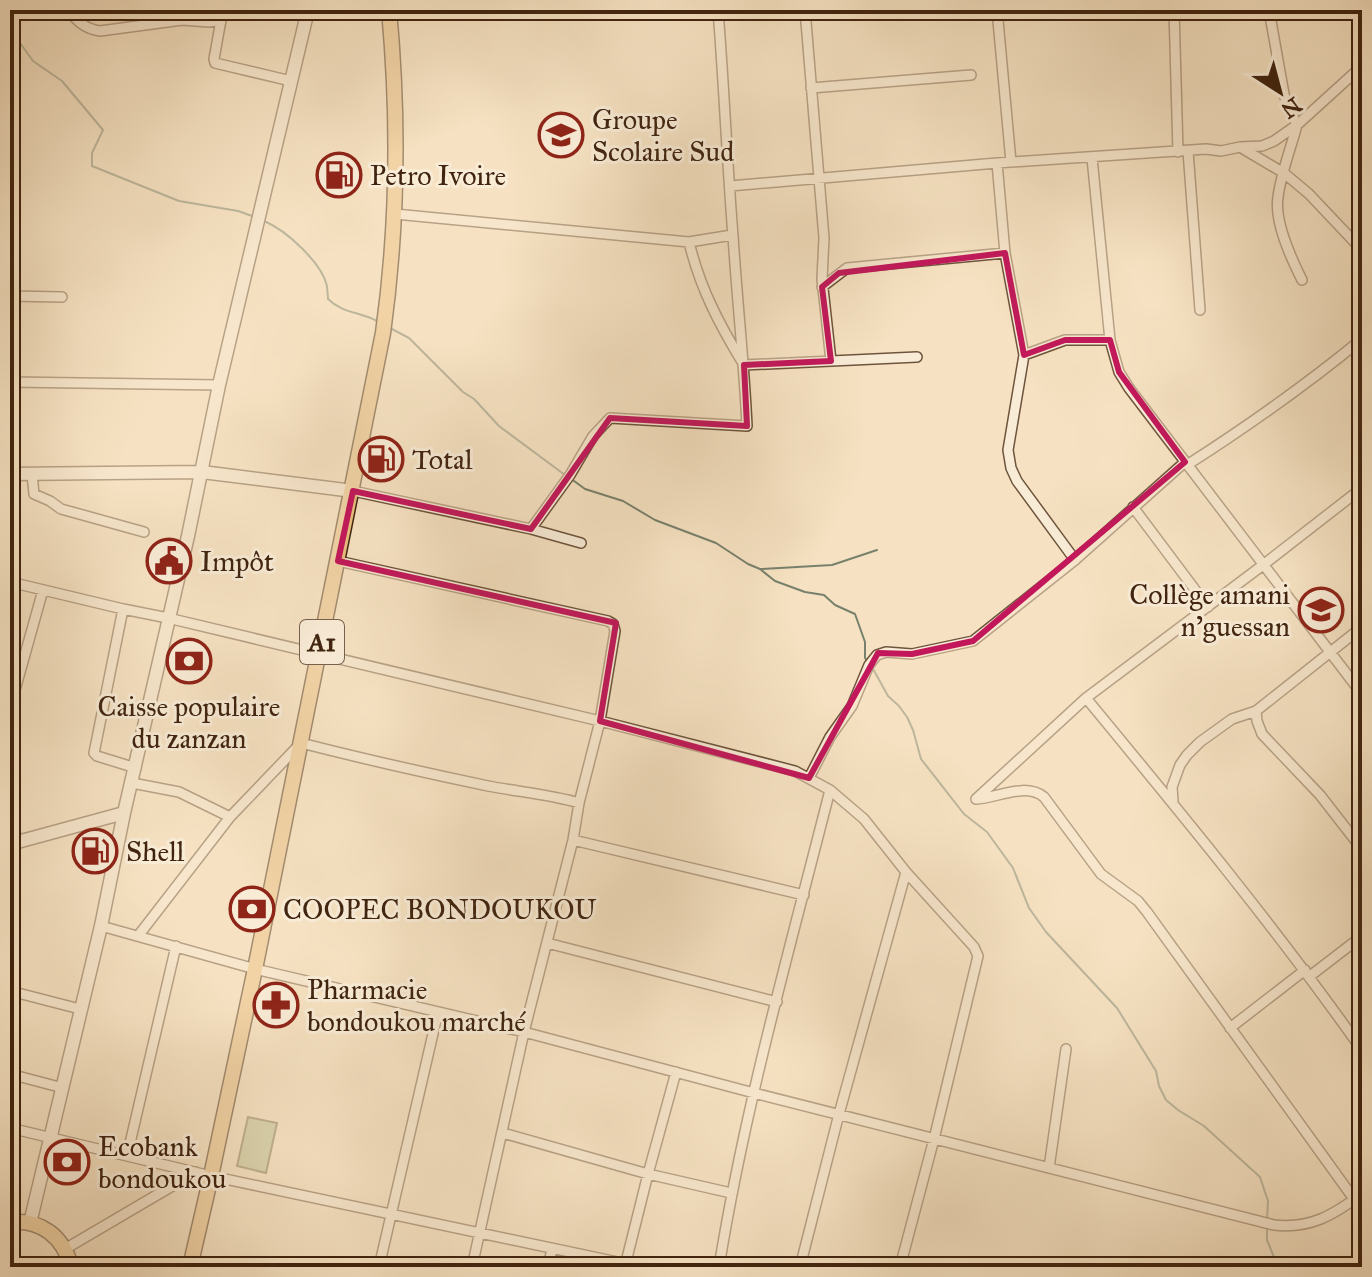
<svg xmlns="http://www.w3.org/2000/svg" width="1372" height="1277" viewBox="0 0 1372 1277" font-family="'IM FELL Great Primer',serif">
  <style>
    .green { fill: #bbc394; stroke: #7e7452; stroke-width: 2 }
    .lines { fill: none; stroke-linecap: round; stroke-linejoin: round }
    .stream { stroke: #78816d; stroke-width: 2 }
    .minor-casing { stroke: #6e543c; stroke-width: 12 }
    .tertiary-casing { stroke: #6e543c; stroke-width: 15 }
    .primary-casing { stroke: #40240f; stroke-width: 17 }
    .minor { stroke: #f9ecd7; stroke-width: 9 }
    .tertiary { stroke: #f9ecd7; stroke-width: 12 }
    .primary { stroke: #ebc181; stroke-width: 14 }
    .marked { fill: none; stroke: #c2185b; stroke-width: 6; stroke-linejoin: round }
    .labels { text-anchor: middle; stroke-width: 6; stroke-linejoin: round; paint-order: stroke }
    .shield { fill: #f9ecd7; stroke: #78604b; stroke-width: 2 }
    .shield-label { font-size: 26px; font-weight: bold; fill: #40240f }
    .poi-label { font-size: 28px; fill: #40240f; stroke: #f9ecd7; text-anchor: start }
  </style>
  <rect width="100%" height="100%" fill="#f6e2c2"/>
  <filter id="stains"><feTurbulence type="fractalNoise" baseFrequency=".0025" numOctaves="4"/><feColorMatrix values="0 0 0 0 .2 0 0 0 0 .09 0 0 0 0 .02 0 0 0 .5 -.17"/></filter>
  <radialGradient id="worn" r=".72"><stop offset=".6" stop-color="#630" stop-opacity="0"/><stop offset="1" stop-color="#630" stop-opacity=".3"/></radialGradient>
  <path class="green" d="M248,1117L277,1123L266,1173L237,1166Z"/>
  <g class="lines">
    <path class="stream" d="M10,29L33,61L62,81L103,130L92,153V166L179,201L238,211L255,217
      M264,221C286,230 322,263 327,286C327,287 328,297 328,299C342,313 360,312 377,321
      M390,328L409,338L463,392L474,399L499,426L565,475
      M570,478L585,489L623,501L655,520L716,543L748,564L760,569L775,581L805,592L824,595L835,605L855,614L865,642V658L868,662
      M761,569L832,565L877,550
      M872,667L888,696L899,706L907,717L913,730L921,759L964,814L987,832L1013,868L1029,908L1046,932L1117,1008L1156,1071L1159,1086L1166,1100L1178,1110L1204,1126L1260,1177L1268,1201L1267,1220
      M1267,1226V1240L1278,1267"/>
    <g class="minor-casing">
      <path id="minor" d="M68,10C77,21 85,29 100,31L182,20L209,22L221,20L214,59L215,63L291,81
        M805,10L824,238L822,279L831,361
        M997,10L1011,162
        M1174,10L1178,152
        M1269,10L1284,94L1287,105L1297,125C1291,148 1281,173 1278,197C1274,222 1291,258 1302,280
        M811,88L971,75
        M1240,147L1284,173L1309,194L1362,250
        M1188,151L1200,310
        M1092,158L1110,340L1119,372L1129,388L1362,694
        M997,163L1005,253L1024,355L1008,450L1011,468L1017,481L1075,560
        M730,186L997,163L1206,149L1221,151L1240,147L1262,146L1274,141L1297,125L1362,66
        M395,214L689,242L732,235
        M689,242C700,288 719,324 744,365L917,357
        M822,287L847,268L1005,253
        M10,296L62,297
        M1024,355L1065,340H1110
        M10,382L219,385
        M1187,465C1248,426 1306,385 1362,339
        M32,474L34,494L50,501L61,509L144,532
        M1362,488L1263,565L1086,698C1181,813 1276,928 1362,1050
        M353,491L531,529L581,543
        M1133,507L1208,607
        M531,529L570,475L593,436L610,418L747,426C744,362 737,299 733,236C727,161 724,85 718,10
        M338,561L608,621L613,624L615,631L600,721L579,803L573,840L524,1032L472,1267
        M10,582L123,609L168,618L600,721L795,771L830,790L864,819L906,872L839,1114L800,1267
        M123,609L94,753L97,756L136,768
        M10,708L43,590
        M1256,711L1257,721L1262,734L1320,795L1362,849
        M809,778L830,737L852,706L869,665L877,655L886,652L912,654L973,641L1075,560L1185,462
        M132,783L179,792L230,817
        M976,799C997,798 1025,782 1044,797L1101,874L1138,901L1147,912L1354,1199L1362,1207
        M976,799L1086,698
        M1173,801L1172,787L1180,765L1187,755L1200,742L1232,719L1256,711L1362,627
        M10,807L17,841
        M573,840L804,895
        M101,926L255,969L524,1032L754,1093L1274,1225C1311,1229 1333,1215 1362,1194
        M138,936L230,817L301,743C364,759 426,773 488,786C519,792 549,794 579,803
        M547,943L777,1002
        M1310,976L1362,936
        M10,991L80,1009
        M1230,1028L1305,970
        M10,1074L63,1088
        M10,1128L211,1176L641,1267
        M503,1133L648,1174L731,1193
        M127,1156L176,946
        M1049,1168L1066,1049
        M65,1249L196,1172
        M625,1266L648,1174L676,1072
        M379,1267L438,1012
        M548,1267L552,1249
        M719,1267C745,1106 790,948 830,790
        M900,1267L934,1139L978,956L974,947L906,872"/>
    </g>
    <g class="tertiary-casing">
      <path id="tertiary" d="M10,474L202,472L353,491
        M10,844L124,813
        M30,1223L101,926L124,813L188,536L219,385L308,10"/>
    </g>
    <g class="primary-casing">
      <path id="primary" d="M10,1222C41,1219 64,1237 71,1267
        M190,1267L211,1176L255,969L383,333C398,225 399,118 389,10"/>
    </g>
    <use href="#minor" class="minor"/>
    <use href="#tertiary" class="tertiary"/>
    <use href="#primary" class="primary"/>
  </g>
  <path d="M0 0H1372V1277H0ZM1005,253L1024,355L1065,340H1110L1119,372L1185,462L973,641L912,654L878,653L809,778L600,721L616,623L338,561L353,491L531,529L610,418L747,426L744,365L831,361L822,287L839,273Z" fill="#f6e2c2" fill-opacity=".55" fill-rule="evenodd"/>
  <path class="marked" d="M1005,253L1024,355L1065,340H1110L1119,372L1185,462L973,641L912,654L878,653L809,778L600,721L616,623L338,561L353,491L531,529L610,418L747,426L744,365L831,361L822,287L839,273Z"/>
  <defs>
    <g id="school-ring" transform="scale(2.3)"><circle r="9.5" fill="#f9ecd7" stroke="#8f2418" stroke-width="1.5"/><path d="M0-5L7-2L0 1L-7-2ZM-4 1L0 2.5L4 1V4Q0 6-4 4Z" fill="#8f2418"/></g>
    <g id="fuel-ring" transform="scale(2.3)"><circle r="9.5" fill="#f9ecd7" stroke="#8f2418" stroke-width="1.5"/><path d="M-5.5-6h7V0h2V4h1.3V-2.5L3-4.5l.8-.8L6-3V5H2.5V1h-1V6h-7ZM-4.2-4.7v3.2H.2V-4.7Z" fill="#8f2418"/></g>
    <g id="civic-ring" transform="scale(2.3)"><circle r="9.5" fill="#f9ecd7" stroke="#8f2418" stroke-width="1.5"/><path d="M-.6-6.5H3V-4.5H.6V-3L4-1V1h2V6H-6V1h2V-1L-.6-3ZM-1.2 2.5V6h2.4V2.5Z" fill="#8f2418"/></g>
    <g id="bank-ring" transform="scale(2.3)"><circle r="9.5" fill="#f9ecd7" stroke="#8f2418" stroke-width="1.5"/><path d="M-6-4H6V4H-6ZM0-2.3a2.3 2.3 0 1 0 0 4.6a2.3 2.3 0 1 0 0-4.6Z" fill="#8f2418"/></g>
    <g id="pharmacy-ring" transform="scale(2.3)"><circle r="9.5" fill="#f9ecd7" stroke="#8f2418" stroke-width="1.5"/><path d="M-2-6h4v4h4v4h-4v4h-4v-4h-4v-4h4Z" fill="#8f2418"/></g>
  </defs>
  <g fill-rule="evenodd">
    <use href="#school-ring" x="561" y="135"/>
    <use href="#fuel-ring" x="339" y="175"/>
    <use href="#fuel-ring" x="381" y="459"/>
    <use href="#civic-ring" x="169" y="561"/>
    <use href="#school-ring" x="1321" y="610"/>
    <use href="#bank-ring" x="189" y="661"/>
    <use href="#fuel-ring" x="95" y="851"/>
    <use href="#bank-ring" x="252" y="909"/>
    <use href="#pharmacy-ring" x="276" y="1005"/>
    <use href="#bank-ring" x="67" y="1162"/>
  </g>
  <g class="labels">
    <rect class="shield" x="300" y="620" width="44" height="44" rx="6"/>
    <g class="shield-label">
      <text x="322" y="651">A1</text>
    </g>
    <g class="poi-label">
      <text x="592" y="129">Groupe<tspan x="592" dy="32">Scolaire Sud</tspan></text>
      <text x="370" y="185">Petro Ivoire</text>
      <text x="412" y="469">Total</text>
      <text x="200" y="571">Impôt</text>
      <text x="1290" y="604" text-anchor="end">Collège amani<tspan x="1290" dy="32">n'guessan</tspan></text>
      <text x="189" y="716" text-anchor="middle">Caisse populaire<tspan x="189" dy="32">du zanzan</tspan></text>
      <text x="126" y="861">Shell</text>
      <text x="283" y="919">COOPEC BONDOUKOU</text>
      <text x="307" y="999">Pharmacie<tspan x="307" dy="32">bondoukou marché</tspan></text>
      <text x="98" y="1156">Ecobank<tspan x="98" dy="32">bondoukou</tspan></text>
    </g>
  </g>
  <rect width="1372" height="1277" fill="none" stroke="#f6e2c2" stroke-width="40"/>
  <rect x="12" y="12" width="1348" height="1253" fill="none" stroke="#40240f" stroke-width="4"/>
  <rect x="20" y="20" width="1332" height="1237" fill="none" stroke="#40240f" stroke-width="2"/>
  <g transform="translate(1280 92) rotate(144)" stroke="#f9ecd7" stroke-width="6" paint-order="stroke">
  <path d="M0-6L14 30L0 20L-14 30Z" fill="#40240f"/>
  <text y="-12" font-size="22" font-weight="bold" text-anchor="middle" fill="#40240f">N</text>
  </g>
  <rect width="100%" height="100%" filter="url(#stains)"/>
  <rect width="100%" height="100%" fill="url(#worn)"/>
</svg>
